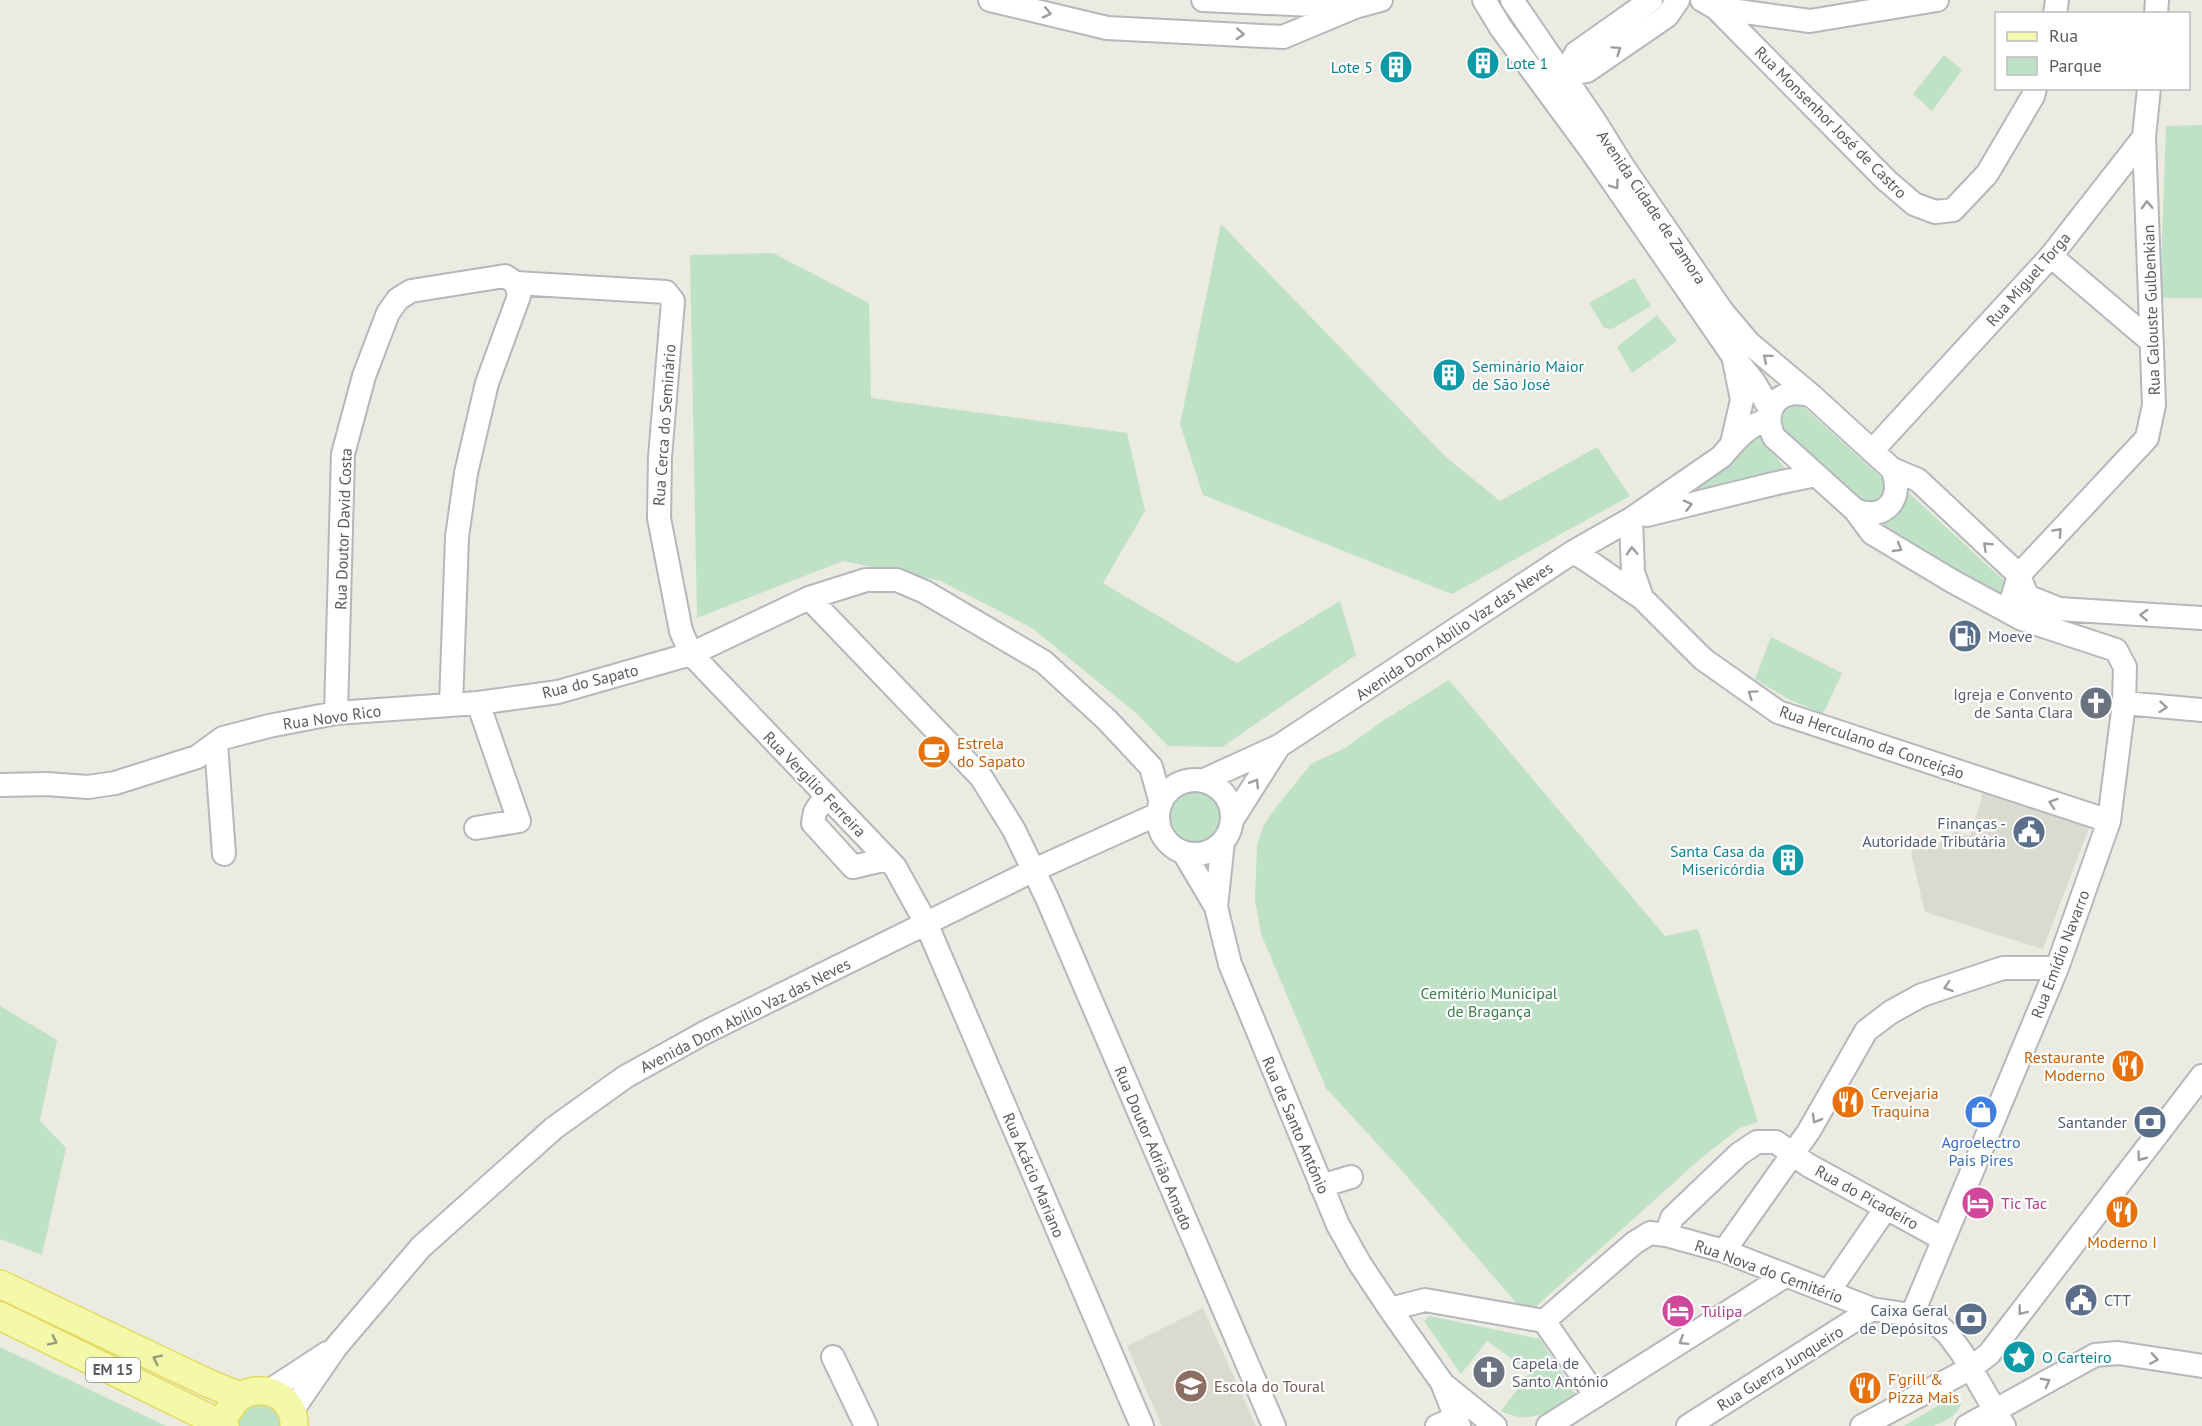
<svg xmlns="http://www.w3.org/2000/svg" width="2202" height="1426" viewBox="0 0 2202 1426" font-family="'PT Sans',sans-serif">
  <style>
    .education { fill: #dbdacf }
    .green { fill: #bfe1c6 }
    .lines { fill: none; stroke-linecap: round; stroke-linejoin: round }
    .minor-casing { stroke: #b6b7bc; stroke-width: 26 }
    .major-casing { stroke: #e4da60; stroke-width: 30 }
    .minor { stroke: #fff; stroke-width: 22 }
    .major { stroke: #f4f8a9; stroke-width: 27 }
    .oneway { stroke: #9b9da0 }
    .oneway2 { stroke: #979a7d }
    .labels { text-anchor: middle; stroke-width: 4.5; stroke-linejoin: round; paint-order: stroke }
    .shield { fill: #fff; stroke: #8b8c90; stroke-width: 1.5 }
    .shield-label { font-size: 15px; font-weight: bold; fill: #595b60 }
    .culture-label { font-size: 16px; fill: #0d838f; stroke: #fff; text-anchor: start }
    .street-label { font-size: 16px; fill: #595b60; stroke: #fff }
    .service-label { font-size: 16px; fill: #4e5e75; stroke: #fff; text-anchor: end }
    .worship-label { font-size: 16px; fill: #5b616d; stroke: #fff; text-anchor: end }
    .food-label { font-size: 16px; fill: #c56008; stroke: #fff; text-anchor: start }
    .park-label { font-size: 16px; fill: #3b7e4c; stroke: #fff }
    .shop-label { font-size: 16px; fill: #366cbe; stroke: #fff }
    .hotel-label { font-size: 16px; fill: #b23c85; stroke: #fff; text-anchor: start }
    .education-label { font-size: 16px; fill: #785e54; stroke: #fff; text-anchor: start }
  </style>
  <rect width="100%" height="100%" fill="#ebebe1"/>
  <path class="education" d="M1984,790L2089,828L2043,949L1925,912L1911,853L1919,837L1949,844L1954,831L1970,836Z
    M1203,1308L1256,1426H1162L1127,1346Z"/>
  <path class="green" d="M1944,55L1962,70L1932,111L1913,94Z
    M2202,125V298H2160L2166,126Z
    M1221,224L1446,457L1500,501L1597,447L1630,496L1452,594L1203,495L1180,424Z
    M773,253L869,303L871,398L1127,433L1145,511L1103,583L1237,663L1340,601L1356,655L1222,747L1168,746L1136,713L1032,628L941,581L843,561L697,618L690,255Z
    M1634,278L1651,306L1612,329L1604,328L1589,303Z
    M1657,315L1677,341L1632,373L1617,347Z
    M1799,403L1883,479L1884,494L1879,502L1868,504L1858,497L1782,431L1781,421L1783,409L1789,405Z
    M1758,429L1770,450L1786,469L1695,494L1692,487Z
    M1909,493L2002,579L2004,582L2003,589L1999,593L1994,594L1881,524C1897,519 1903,508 1909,493Z
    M1771,637L1842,673L1823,714L1790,700L1755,679Z
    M1449,680L1665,936L1698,929L1758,1122L1740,1128L1700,1159L1532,1310L1519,1306L1404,1173L1326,1088L1261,934L1255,899L1257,844L1264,825L1277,806L1311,764L1345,748L1384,720Z
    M1169 817a27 27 0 1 1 54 0a27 27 0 1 1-54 0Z
    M0,1006L57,1040L40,1121L66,1148L42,1255L0,1239Z
    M1429,1316L1540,1339L1576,1395C1550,1411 1532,1426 1501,1411L1530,1372L1487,1341L1461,1374L1424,1321Z
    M0,1347L166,1426H0Z
    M1951,1398L1961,1402C1961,1413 1944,1423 1933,1426C1925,1426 1913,1426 1904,1426Z
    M251,1404L274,1405L284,1426H238L240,1415Z"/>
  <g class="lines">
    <g class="minor-casing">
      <path id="minor" d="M990,0L1107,28L1283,37L1355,7
        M1203,0L1355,7L1381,0
        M1484,0L1501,28L1593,153L1733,356L1754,382L1770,409
        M1512,0L1596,123L1622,165L1722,311L1749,343L1812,396L1892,469C1905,498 1885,522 1855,510L1774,437C1760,408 1781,385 1812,396
        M1702,0L1716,8L1810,21L1937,0
        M1716,8L1886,180L1914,204L1935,212L1953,210L1987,174L2033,96L2035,88
        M2055,14L2057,0
        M2156,14L2157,0
        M1552,73L1563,75L1587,71L1667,16L1678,0
        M1560,84L1576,53L1651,0
        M2051,256L2152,342
        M516,283L666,292L673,301L660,457L659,518L681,631L691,654L895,867L926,923L1142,1426
        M1732,443L1742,400L1734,360
        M1872,451L2051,256L2144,137L2149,88
        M1892,469L1918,480L2019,575L2027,596L2045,626
        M1855,510L1872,533L1952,581L2022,619L2116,650L2125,667L2124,703L2109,821L2057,968L1912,1315
        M1647,515L1777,483L1816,475
        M1631,519L1633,572L1642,598L1703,659L1778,712L2109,821
        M1573,552C1597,565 1618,583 1642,598
        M2027,596L2059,609L2202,618
        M809,598L981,777L1014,830L1047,898L1274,1426
        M2004,608L2012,599L2019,575L2147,438L2154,405L2144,137
        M2124,703L2202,710
        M451,705L457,537L466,473L487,383L519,296L516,283
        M336,713L343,454L364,376L388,313L398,299L411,291L505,276L516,283
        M216,744L224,854
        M1158 817a37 37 0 1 1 74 0a37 37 0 1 1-74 0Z
        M1202,781L1279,746L1573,552L1631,519L1721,457C1734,442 1749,423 1769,420
        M0,785L46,784L88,787L115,783L197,757L223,738L269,726L336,713L478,703L558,692L691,654L809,598L866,580H897L925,592L1044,662L1107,720L1151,767L1161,803
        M826,795L815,812L813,823L853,867L887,859
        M1232,820L1279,746
        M476,828L519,821L478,703
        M1223,841L1216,907L1230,964L1338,1225L1360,1264L1390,1309L1443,1384L1495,1426
        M1184,853L1216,907
        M1321,1186L1351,1177
        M1666,1235L1672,1218L1739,1154L1757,1142H1776L1808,1165L1943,1239
        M1724,1251L1809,1131L1866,1031L1891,1012L1922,995L2003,968H2057
        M1829,1291L1886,1208
        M1390,1309L1425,1300L1544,1321L1634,1243L1650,1233L1666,1235L1724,1251L1872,1309L1930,1318L1948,1334L1962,1353L2004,1426
        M1544,1321L1596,1396
        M833,1357L866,1426
        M1443,1385L1459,1426
        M269,1391L327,1353
        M292,1411L336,1347L421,1247L554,1128L625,1077L704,1033L1034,870L1158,814
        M1437,1426L1456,1418
        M1548,1426L1785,1276
        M1688,1426L1872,1309
        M1862,1426L1971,1368L1989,1354L2202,1076
        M1967,1426L2095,1355L2118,1353L2202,1366"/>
    </g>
    <g class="major-casing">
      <path id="major" d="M0,1284L210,1384L240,1396
        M0,1316L225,1426
        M229,1410C245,1377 296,1389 294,1426"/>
    </g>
    <use href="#minor" class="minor"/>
    <use href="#major" class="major"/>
  </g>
  <defs><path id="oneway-chevron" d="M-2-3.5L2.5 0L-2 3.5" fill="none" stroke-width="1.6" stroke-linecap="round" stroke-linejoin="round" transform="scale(1.5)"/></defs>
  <g class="oneway">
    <use href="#oneway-chevron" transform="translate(1047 13) rotate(13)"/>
    <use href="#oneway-chevron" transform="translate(1240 34) rotate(3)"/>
    <use href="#oneway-chevron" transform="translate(1617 50) rotate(-35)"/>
    <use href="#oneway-chevron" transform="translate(1615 185) rotate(55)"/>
    <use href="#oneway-chevron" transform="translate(2147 205) rotate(-92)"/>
    <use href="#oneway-chevron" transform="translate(1767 358) rotate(-140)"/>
    <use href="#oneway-chevron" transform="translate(1688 505) rotate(-14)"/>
    <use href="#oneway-chevron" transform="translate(2058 532) rotate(-47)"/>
    <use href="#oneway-chevron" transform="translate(1987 546) rotate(-137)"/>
    <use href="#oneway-chevron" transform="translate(1898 548) rotate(31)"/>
    <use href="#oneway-chevron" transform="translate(1632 551) rotate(-92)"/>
    <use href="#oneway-chevron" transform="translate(2144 615) rotate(-177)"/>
    <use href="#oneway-chevron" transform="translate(1752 694) rotate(-145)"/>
    <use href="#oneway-chevron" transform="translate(2163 707) rotate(5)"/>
    <use href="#oneway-chevron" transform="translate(1255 783) rotate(-58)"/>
    <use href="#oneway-chevron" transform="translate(2053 803) rotate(-162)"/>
    <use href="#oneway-chevron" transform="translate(1948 987) rotate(161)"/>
    <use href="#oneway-chevron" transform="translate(1816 1119) rotate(120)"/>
    <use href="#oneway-chevron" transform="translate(2141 1157) rotate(127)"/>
    <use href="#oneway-chevron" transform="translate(2022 1311) rotate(128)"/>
    <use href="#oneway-chevron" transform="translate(1683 1341) rotate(148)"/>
    <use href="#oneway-chevron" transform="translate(2154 1359) rotate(9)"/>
    <use href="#oneway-chevron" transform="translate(2046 1382) rotate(-28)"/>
  </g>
  <g class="oneway2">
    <use href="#oneway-chevron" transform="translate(53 1341) rotate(26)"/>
    <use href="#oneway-chevron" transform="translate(157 1359) rotate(-154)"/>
  </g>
  <defs>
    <g id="building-disc" transform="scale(1.725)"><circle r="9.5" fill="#0f9aa8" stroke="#fff"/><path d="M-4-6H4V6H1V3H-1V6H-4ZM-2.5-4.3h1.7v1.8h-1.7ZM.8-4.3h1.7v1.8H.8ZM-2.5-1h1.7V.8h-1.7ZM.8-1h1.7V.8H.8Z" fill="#fff"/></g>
    <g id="fuel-disc" transform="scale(1.725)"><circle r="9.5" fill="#5c6f8a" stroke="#fff"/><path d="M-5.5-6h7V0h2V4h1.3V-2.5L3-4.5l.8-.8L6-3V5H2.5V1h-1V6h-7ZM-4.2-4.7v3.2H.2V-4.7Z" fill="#fff"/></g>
    <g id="church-disc" transform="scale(1.725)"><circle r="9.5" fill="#6b7280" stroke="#fff"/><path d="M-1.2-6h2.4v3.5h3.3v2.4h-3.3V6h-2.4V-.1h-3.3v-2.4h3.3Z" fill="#fff"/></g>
    <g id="cafe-disc" transform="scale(1.725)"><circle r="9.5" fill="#e8710a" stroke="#fff"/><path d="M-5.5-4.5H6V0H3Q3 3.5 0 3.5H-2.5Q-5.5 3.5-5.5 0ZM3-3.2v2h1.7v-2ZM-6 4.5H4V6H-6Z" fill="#fff"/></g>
    <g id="civic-disc" transform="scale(1.725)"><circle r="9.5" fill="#5c6f8a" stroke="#fff"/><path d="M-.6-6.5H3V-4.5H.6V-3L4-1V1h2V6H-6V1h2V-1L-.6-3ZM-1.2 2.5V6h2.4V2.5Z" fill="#fff"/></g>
    <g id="restaurant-disc" transform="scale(1.725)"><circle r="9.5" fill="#e8710a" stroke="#fff"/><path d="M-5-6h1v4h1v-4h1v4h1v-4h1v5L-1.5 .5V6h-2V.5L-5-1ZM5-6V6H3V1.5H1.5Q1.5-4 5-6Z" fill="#fff"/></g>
    <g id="shop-disc" transform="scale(1.725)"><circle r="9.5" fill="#3f7fe0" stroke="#fff"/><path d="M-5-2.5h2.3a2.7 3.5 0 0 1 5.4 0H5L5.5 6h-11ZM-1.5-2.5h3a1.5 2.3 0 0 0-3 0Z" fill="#fff"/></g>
    <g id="bank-disc" transform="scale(1.725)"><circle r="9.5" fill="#5c6f8a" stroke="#fff"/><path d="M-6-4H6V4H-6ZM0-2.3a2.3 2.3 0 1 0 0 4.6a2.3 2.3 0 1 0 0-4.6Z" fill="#fff"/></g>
    <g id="hotel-disc" transform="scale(1.725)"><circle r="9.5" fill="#d1479c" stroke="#fff"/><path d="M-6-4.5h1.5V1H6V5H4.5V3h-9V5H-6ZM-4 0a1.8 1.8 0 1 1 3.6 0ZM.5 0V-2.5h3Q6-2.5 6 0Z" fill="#fff"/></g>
    <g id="sight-disc" transform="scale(1.725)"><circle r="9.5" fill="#0f9aa8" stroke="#fff"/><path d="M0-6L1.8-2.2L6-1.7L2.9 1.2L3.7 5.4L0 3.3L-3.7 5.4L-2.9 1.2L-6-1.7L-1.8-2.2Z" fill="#fff"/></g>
    <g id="school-disc" transform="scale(1.725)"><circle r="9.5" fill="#8d6e63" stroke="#fff"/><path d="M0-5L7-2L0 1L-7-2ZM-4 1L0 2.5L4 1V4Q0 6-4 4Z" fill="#fff"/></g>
  </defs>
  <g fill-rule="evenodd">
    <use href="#building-disc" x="1483" y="63"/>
    <use href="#building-disc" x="1396" y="67"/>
    <use href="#building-disc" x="1449" y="375"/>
    <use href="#fuel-disc" x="1965" y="636"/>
    <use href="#church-disc" x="2096" y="703"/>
    <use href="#cafe-disc" x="934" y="752"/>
    <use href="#civic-disc" x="2029" y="832"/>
    <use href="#building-disc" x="1788" y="860"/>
    <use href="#restaurant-disc" x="2128" y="1066"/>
    <use href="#restaurant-disc" x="1848" y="1102"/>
    <use href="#shop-disc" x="1981" y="1112"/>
    <use href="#bank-disc" x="2150" y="1122"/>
    <use href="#hotel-disc" x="1978" y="1203"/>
    <use href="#restaurant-disc" x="2122" y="1212"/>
    <use href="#civic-disc" x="2081" y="1300"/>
    <use href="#hotel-disc" x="1678" y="1311"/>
    <use href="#bank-disc" x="1971" y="1319"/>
    <use href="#sight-disc" x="2019" y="1357"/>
    <use href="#church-disc" x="1489" y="1372"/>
    <use href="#school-disc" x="1191" y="1386"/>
    <use href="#restaurant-disc" x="1865" y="1388"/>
  </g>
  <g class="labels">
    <rect class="shield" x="86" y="1358" width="54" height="24" rx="4.5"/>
    <g class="shield-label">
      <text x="113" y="1375">EM 15</text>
    </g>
    <g class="culture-label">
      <text x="1506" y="69">Lote 1</text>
      <text x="1373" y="73" text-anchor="end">Lote 5</text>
      <text x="1472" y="372">Seminário Maior<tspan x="1472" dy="18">de São José</tspan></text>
      <text x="1765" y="857" text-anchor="end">Santa Casa da<tspan x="1765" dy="18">Misericórdia</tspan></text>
      <text x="2042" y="1363">O Carteiro</text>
    </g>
    <g class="street-label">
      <text transform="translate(1831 122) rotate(45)" y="6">Rua Monsenhor José de Castro</text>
      <text transform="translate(1652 207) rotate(56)" y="6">Avenida Cidade de Zamora</text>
      <text transform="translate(2028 279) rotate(-49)" y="6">Rua Miguel Torga</text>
      <text transform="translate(2151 310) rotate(-92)" y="6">Rua Calouste Gulbenkian</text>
      <text transform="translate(664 425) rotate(-86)" y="6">Rua Cerca do Seminário</text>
      <text transform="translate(343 529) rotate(-88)" y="6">Rua Doutor David Costa</text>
      <text transform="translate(1454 631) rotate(-34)" y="6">Avenida Dom Abílio Vaz das Neves</text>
      <text transform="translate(590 681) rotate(-14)" y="6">Rua do Sapato</text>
      <text transform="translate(332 717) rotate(-8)" y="6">Rua Novo Rico</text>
      <text transform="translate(1872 742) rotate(19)" y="6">Rua Herculano da Conceição</text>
      <text transform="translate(815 784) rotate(46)" y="6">Rua Vergílio Ferreira</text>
      <text transform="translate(2060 954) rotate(-69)" y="6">Rua Emídio Navarro</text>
      <text transform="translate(745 1015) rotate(-27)" y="6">Avenida Dom Abílio Vaz das Neves</text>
      <text transform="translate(1296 1125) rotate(67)" y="6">Rua de Santo António</text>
      <text transform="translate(1154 1148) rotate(67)" y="6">Rua Doutor Adrião Amado</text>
      <text transform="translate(1034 1175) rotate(67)" y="6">Rua Acácio Mariano</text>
      <text transform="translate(1867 1197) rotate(29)" y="6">Rua do Picadeiro</text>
      <text transform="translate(1769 1271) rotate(20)" y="6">Rua Nova do Cemitério</text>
      <text transform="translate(1780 1368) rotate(-32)" y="6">Rua Guerra Junqueiro</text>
    </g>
    <g class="service-label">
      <text x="1988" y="642" text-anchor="start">Moeve</text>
      <text x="2006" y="829">Finanças -<tspan x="2006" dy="18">Autoridade Tributária</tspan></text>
      <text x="2127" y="1128">Santander</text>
      <text x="2104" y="1306" text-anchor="start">CTT</text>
      <text x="1948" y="1316">Caixa Geral<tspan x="1948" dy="18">de Depósitos</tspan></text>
    </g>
    <g class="worship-label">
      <text x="2073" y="700">Igreja e Convento<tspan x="2073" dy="18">de Santa Clara</tspan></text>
      <text x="1512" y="1369" text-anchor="start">Capela de<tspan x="1512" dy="18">Santo António</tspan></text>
    </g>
    <g class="food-label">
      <text x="957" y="749">Estrela<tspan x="957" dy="18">do Sapato</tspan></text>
      <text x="2105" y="1063" text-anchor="end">Restaurante<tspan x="2105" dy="18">Moderno</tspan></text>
      <text x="1871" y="1099">Cervejaria<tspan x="1871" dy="18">Traquina</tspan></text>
      <text x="2122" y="1248" text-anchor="middle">Moderno I</text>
      <text x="1888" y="1385">F'grill &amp;<tspan x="1888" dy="18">Pizza Mais</tspan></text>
    </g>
    <g class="park-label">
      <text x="1489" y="999">Cemitério Municipal<tspan x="1489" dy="18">de Bragança</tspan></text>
    </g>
    <g class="shop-label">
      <text x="1981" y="1148">Agroelectro<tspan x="1981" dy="18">Pais Pires</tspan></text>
    </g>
    <g class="hotel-label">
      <text x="2001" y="1209">Tic Tac</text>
      <text x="1701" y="1317">Tulipa</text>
    </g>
    <g class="education-label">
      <text x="1214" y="1392">Escola do Toural</text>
    </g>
  </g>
  <rect x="1995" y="12" width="195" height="78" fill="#ffffff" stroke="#bdbdbf" stroke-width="1.5"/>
  <rect x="2007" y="32" width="30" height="9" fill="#f4f8a9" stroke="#bdbdbf" stroke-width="1.5"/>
  <text x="2049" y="42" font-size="18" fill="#595b60">Rua</text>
  <rect x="2007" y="57" width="30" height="18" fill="#bfe1c6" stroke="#bdbdbf" stroke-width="1.5"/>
  <text x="2049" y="72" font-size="18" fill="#595b60">Parque</text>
</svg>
